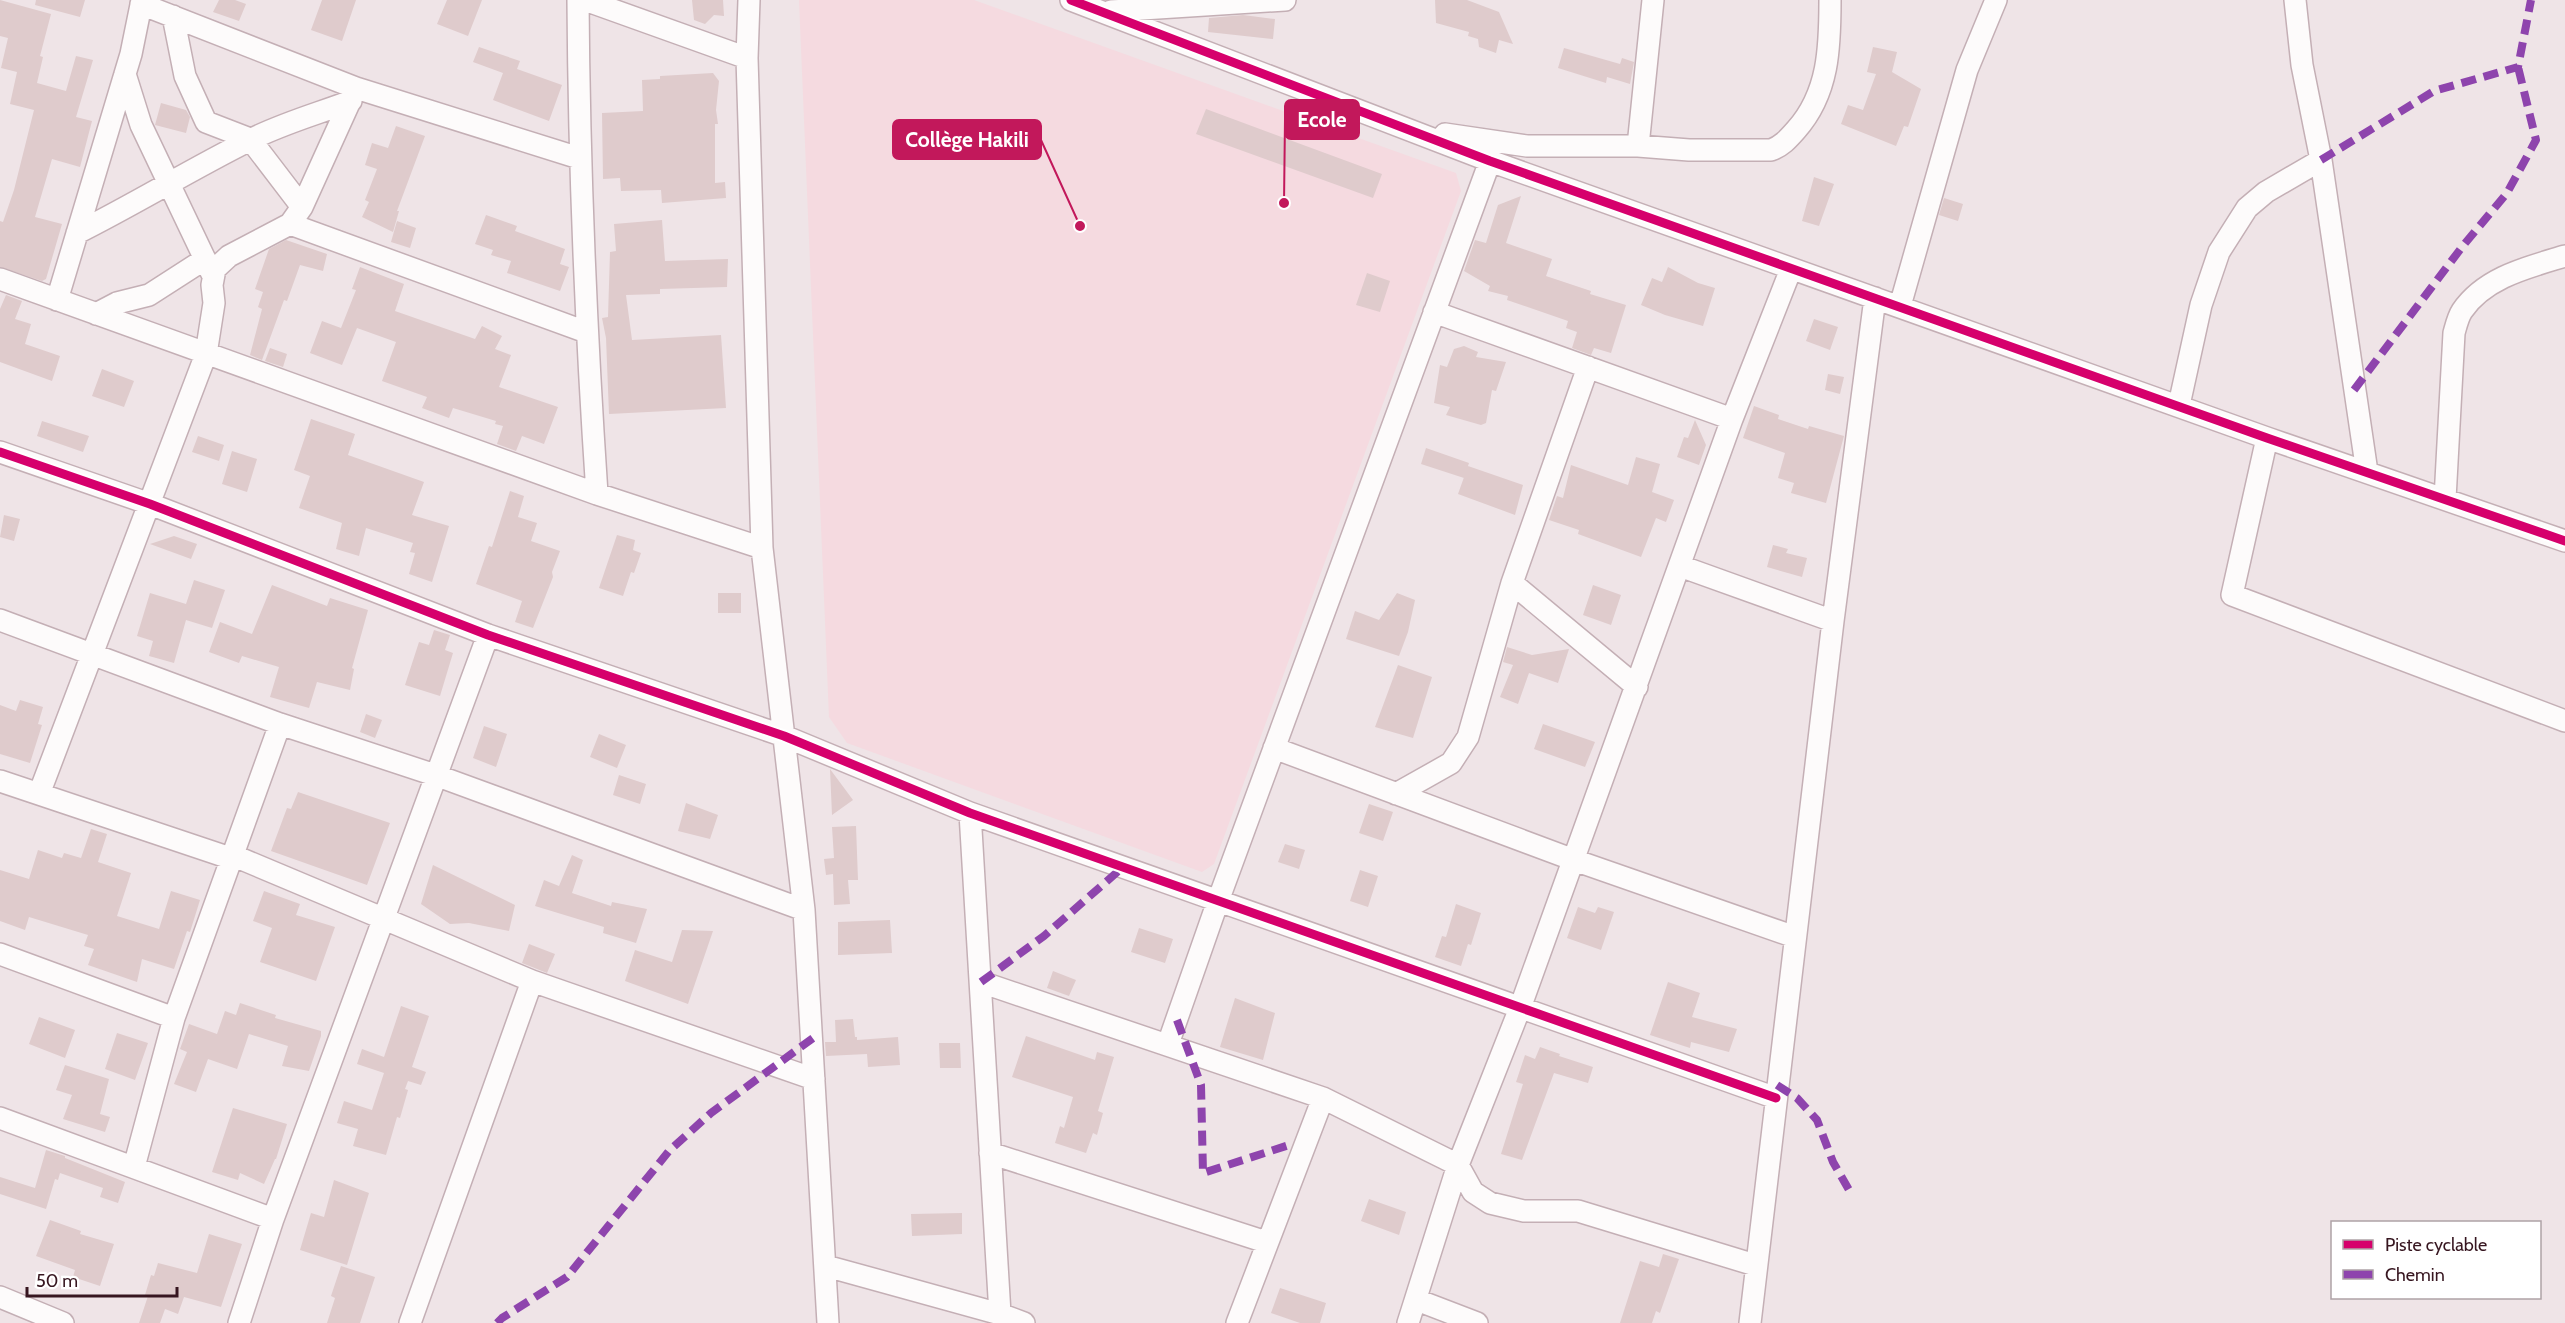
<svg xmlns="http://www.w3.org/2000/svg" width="2565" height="1323" viewBox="0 0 2565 1323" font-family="Cabin,sans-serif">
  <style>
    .built { fill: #f5dae0 }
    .building { fill: #dfcbcc }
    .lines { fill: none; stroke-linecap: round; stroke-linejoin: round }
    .street-casing { stroke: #c4afb5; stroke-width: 24 }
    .street { stroke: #fdfbfb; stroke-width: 21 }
    .quiet { stroke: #8e44ad; stroke-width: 8; stroke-dasharray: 15 8; stroke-linecap: butt }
    .cycleway-casing { stroke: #fff; stroke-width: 13 }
    .cycleway { stroke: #d6006c; stroke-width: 9 }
    .leader { fill: none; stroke: #c2185b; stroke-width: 2 }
    .callout-dot { fill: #c2185b; stroke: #fff; stroke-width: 2 }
    .callout { fill: #c2185b; stroke: #c2185b; stroke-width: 2 }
    .callout-label { font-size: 21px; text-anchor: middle; font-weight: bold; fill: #fff }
  </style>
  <rect width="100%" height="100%" fill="#efe4e7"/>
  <path class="built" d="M799,0H974L1456,173L1461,191L1214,864L1202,872L847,743L829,717Z"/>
  <path class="building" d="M0,0L51,14L40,56L43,57L37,83L66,91L76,56L93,60L76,117L92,121L80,167L52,159L35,217L62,224L46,279L42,281L0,267V221L3,222L14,190L34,110L10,104L17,72L1,68L8,38L0,36Z
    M36,0H85L80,17L35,5Z
    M219,0H235L246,4L239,21L213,12Z
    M322,0H356L342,41L311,30Z
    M447,0H482L468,36L437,24Z
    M692,0H723L724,16L714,15L705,24L694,20Z
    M1435,0H1467L1499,12L1513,44L1499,40L1496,53L1479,47L1478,39L1468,36L1469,32L1436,23Z
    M1243,15L1275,19L1273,39L1208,32L1209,18Z
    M479,47L520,61L517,69L562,85L549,121L493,100L503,73L473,62Z
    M1873,47L1897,52L1892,72L1921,89L1908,127L1904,126L1896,146L1841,124L1848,105L1863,110L1876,74L1867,72Z
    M1564,48L1620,64L1622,58L1634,62L1630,84L1607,77L1606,83L1558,68Z
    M713,73L719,81L716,110L718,124H715V183L725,182L726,198L662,203L661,190L621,191L620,178L603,179L602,113L643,111L642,80L660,79V76Z
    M161,103L186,110L190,117L186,133L155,125Z
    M1206,109L1382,174L1373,198L1196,134Z
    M396,126L425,136L397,211H399L393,232L362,217L369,202L365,200L377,169L365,165L372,143L388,148Z
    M1814,177L1834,184L1819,226L1802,221Z
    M1521,196L1506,243L1552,259L1546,276L1591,291L1590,294L1626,305L1611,353L1594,348L1591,355L1572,348L1577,332L1566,328L1568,321L1507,300L1508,296L1488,291L1490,286L1464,271L1475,240L1486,243L1498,205Z
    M1944,198L1963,204L1958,221L1939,215Z
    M486,215L517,226L515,231L565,249L560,264L569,267L560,291L507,273L511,261L491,255L493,250L475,244Z
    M662,220L665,261L728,259L727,287L660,289V294L626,295L632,340L721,335L726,408L609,414L606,338L602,318L608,317L610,252L616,251L614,224Z
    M397,221L416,228L410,248L391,242Z
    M286,240L327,254L323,271L300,265L287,301L284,300L262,360L250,355L262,309L258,307L263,292L255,289L269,249Z
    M360,267L404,284L395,311L475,339L482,326L502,336L495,349L511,355L499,387L558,407L544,444L522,436L516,451L497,444L503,426L495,424L496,421L453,408L449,418L422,408L427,397L382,381L396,342L357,328L342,365L310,353L322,321L341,328L356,290L352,289Z
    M1668,267L1698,283L1715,288L1703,326L1665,315L1641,305L1652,278L1662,282Z
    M1367,273L1390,281L1380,312L1356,305Z
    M6,295L22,301L15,319L31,324L25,344L60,356L52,381L0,362V309Z
    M1814,319L1838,327L1830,350L1806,341Z
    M1464,346L1478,352L1476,357L1506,362L1496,391L1492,390L1486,423L1481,425L1446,415L1450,407L1434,403L1440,365L1447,367L1454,349Z
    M270,348L287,354L283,367L265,361Z
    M102,369L134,381L124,407L92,396Z
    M1828,374L1844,377L1840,394L1825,390Z
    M1754,406L1779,415L1778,419L1808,429L1809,426L1844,436L1826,503L1791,493L1794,483L1778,478L1785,453L1743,438Z
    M311,419L355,434L348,455L424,482L412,515L449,526L432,582L409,574L415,553L410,552L413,543L366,528L359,556L336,549L342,523L299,508L310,476L294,470Z
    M1695,420L1706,445L1699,465L1677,457L1684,437L1688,438Z
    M42,421L89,436L83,452L37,436Z
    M198,436L224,445L219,461L192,452Z
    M1426,448L1469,463L1464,478L1421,464Z
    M232,451L257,459L247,492L222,484Z
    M1636,457L1660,464L1652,492L1674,500L1666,522L1656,518L1641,557L1578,534L1579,530L1549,520L1557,496L1563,498L1571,465L1628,485Z
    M1468,466L1523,485L1515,515L1458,494Z
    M510,491L524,496L518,517L537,523L531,541L560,551L552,572L553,577L533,628L515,622L522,601L476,584L489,546L492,547Z
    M4,515L20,519L14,541L0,537Z
    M617,535L635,540L633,550L641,553L634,573L631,572L623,596L599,588Z
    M174,536L197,544L191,559L150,544Z
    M1773,545L1788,549L1786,553L1807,558L1802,577L1767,567Z
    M194,580L225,590L212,628L186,620L174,663L149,656L153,641L137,636L150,593L186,604Z
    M272,585L327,606L330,598L368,610L352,668L354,669L350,690L317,682L309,708L270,697L279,667L242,656L239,663L209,652L220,622L252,634Z
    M1593,585L1621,595L1611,625L1583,615Z
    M718,593H741V613H718Z
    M1397,593L1415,600L1408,632L1399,656L1346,639L1355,611L1379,620Z
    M434,630L450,635L445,650L453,653L440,696L405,685L419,642L429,645Z
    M1507,647L1532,655L1569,649L1558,683L1529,673L1518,704L1500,697L1513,665L1503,662Z
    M1398,665L1432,677L1413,738L1375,727Z
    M20,700L43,707L38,724L42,725L30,763L0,754V705L16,711Z
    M366,714L382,720L375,738L360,732Z
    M1543,724L1595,742L1585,767L1534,749Z
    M484,726L507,734L496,767L473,758Z
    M599,734L626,745L617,768L590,757Z
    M830,769L853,800L832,815Z
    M619,775L646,784L640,804L613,795Z
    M298,792L390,823L367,885L271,851L287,808L291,809Z
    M686,803L718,815L710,839L678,831Z
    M1369,804L1393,812L1383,841L1359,833Z
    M856,826L858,880H848L850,904L834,905L833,874L826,875L824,859L834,858L832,827Z
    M91,829L107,834L98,862L131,873L117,916L159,929L171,891L200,900L190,932L187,931L174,969L142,959L137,982L88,965L94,949L84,946L88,935L29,917L25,930L0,921V870L29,879L38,850L62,858L64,853L81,858Z
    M1285,844L1305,850L1299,869L1278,862Z
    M572,855L583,860L572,893L611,906L612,902L647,909L636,943L603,933L604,927L535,906L544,880L559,886Z
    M433,865L515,905L509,931L469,923L450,924L421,904Z
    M1360,870L1378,876L1368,907L1350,901Z
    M264,891L300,904L296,915L335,927L316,981L260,962L272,928L253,921Z
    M1456,904L1481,913L1471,945L1468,944L1461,966L1435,957L1442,936L1446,937Z
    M1578,907L1595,913L1598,907L1614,912L1601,950L1567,938Z
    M890,920L892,953L838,955V922Z
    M1139,928L1173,939L1165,963L1131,952Z
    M682,930L713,931L688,1004L625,981L635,950L672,962Z
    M529,944L555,954L547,973L522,963Z
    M1053,971L1076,980L1069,996L1047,988Z
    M1668,982L1700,993L1692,1017L1737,1029L1729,1052L1691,1042L1690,1048L1650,1035Z
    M1235,998L1275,1013L1263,1060L1220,1047Z
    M240,1003L276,1015L275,1018L321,1031V1036L309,1071L282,1066L288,1046L249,1034L237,1069L208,1059L196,1092L174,1084L187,1052L180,1049L189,1024L217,1034L225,1011L236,1015Z
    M401,1006L429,1016L412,1067L426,1072L421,1085L408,1081L405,1089L408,1090L400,1118L397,1117L386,1155L353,1146L358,1129L337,1123L344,1101L372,1110L384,1073L357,1064L362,1049L384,1057Z
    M39,1017L75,1030L65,1058L29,1044Z
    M853,1019L855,1037H857V1040L898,1037L900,1065L868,1067L867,1054L826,1056L825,1042H836L835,1020Z
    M117,1033L148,1043L135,1080L105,1069Z
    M1026,1036L1095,1060L1097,1052L1114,1057L1098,1111L1103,1113L1097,1135L1093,1133L1086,1153L1055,1143L1060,1126L1064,1128L1073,1097L1012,1077Z
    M939,1043H960L961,1068H940Z
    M1540,1047L1560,1054L1559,1056L1593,1067L1588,1083L1554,1073L1522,1160L1501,1154L1523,1084L1516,1082L1525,1055L1535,1059Z
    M65,1065L109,1079L100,1114L110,1117L105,1132L63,1119L72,1095L56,1090Z
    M233,1108L287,1124L276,1159H275L264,1184L240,1173L238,1180L212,1172Z
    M46,1150L65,1156V1158L125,1182L118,1203L100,1197L103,1188L60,1173L58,1180L55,1179L46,1209L0,1194V1177L35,1188Z
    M334,1180L369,1193L347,1265L300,1250L311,1213L324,1217Z
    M1369,1199L1406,1212L1399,1235L1361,1221Z
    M962,1213V1234L912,1236L911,1214Z
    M50,1220L81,1231L80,1234L114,1244L100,1286L73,1277L75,1270L36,1256Z
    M209,1234L242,1244L221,1307L184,1297L178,1314L165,1309L160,1323H139L148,1296L145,1295L151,1275L154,1276L158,1263L197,1273Z
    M1663,1254L1679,1259L1660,1313L1656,1311L1652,1323H1620L1640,1261L1659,1267Z
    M341,1266L375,1277L360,1323H327L335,1298L331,1296Z
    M1280,1288L1326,1303L1320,1323H1300L1271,1313Z"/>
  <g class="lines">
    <g class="street-casing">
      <path id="street" d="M578,0C579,165 586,330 597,494
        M585,0L747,58
        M749,0L747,58L762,548L804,910L828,1323
        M1071,0L1490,161L2267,438L2565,541
        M2295,0L2302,65L2321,160L2367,472
        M141,4L356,88L579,158
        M1111,11L1285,0
        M173,16L185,76L206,122L250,139L302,207
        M125,74L141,125L213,276
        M1445,134L1527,146H1638L1689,150H1771C1782,146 1788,139 1796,130C1829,93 1830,47 1830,0
        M1638,146L1653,0
        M290,224L586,332
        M77,233C135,204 190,170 248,141C280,124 317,114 351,101
        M0,279L597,494L762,548
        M57,300L131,54L142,0
        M1900,306L1967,70L1996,0
        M1434,312L1732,419
        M96,314L117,303L149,295L205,259
        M2179,405L2201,305L2219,252L2247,208L2266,192L2321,160
        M2267,438L2232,595L2565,721
        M0,452L150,504L488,635L784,736L970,813L1776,1098
        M2445,499L2454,333C2456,326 2458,317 2462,311C2485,277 2529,267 2565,256
        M1680,566L1833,621
        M1512,583L1637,687
        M0,620L280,724L438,776L804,910
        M1274,748L1574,860L1795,937
        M0,781L230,858
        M39,794L206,354L214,303L212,285L215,269L229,256L290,224L302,207L356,88
        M1396,794L1451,763L1468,737L1512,583L1588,367
        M970,813L1000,1314
        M232,855L532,981L814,1079
        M0,954L174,1018
        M981,982L1323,1098L1458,1165L1473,1192L1490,1203L1524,1211H1578L1755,1265
        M1168,1044L1218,901L1490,161
        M0,1118L273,1219
        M990,1153L1266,1242
        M134,1167L174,1018L280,724
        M826,1266L1000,1314L1024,1323
        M0,1297L63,1323
        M1417,1300L1477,1323
        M239,1323L273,1219L488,635
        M410,1323L532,981
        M1237,1323L1323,1098
        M1408,1323L1458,1165L1520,1008L1732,419L1791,269
        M1750,1323L1833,621L1875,298"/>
    </g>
    <use href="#street" class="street"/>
    <path class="quiet" d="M2321,160L2434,91L2518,67L2531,0
      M2354,390L2462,247L2507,193L2536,140L2518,67
      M981,982L1044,936L1123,867
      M1177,1020L1201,1085L1203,1173L1289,1145
      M1777,1085L1797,1098L1817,1120L1833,1162L1849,1190
      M497,1323L502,1318L567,1277L669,1151L711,1113L813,1038"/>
    <g class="cycleway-casing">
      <path id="cycleway" d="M1071,0L1490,161L2267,438L2565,541
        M0,452L150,504L488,635L784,736L970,813L1776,1098"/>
    </g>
    <use href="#cycleway" class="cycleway"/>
  </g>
  <path class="leader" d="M1284 203L1285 119M1080 226L1041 140"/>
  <g class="callout-dot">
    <circle cx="1284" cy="203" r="6"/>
    <circle cx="1080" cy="226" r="6"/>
  </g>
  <g class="callout">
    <rect x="1285" y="100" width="74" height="39" rx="6"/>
    <rect x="893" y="120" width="148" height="39" rx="6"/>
  </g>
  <g class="callout-label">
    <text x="1322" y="127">Ecole</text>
    <text x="967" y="147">Collège Hakili</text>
  </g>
  <rect x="2331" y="1221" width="210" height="78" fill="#ffffff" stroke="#afa2a6" stroke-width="1.5"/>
  <rect x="2343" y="1240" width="30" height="9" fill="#d6006c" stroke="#afa2a6" stroke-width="1.5"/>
  <text x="2385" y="1251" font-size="18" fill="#371620">Piste cyclable</text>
  <rect x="2343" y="1270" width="30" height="9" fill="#8e44ad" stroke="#afa2a6" stroke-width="1.5"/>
  <text x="2385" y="1281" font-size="18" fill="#371620">Chemin</text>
  <path d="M27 1287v9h150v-9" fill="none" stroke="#371620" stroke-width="3"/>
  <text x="36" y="1287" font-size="18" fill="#371620" stroke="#ffffff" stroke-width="4.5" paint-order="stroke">50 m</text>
</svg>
